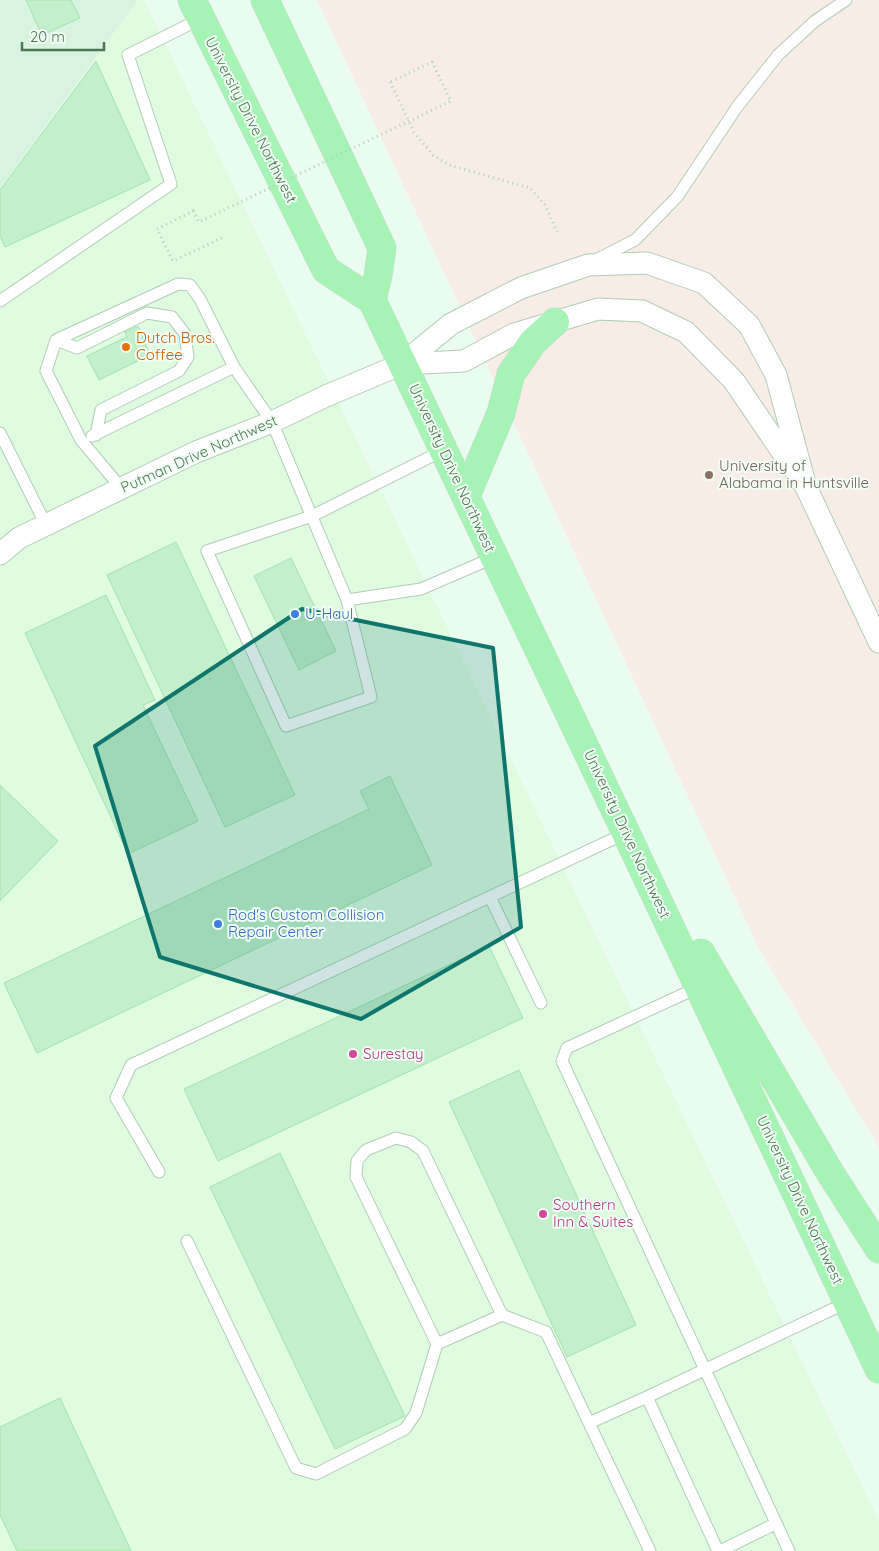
<svg xmlns="http://www.w3.org/2000/svg" width="879" height="1551" viewBox="0 0 879 1551" font-family="Quicksand,sans-serif">
  <style>
    .residential { fill: #d9f3e1 }
    .commercial { fill: #dffbe0 }
    .education { fill: #f8ede6 }
    .building { fill: #c3f0ca; stroke: #a4e2ac }
    .lines { fill: none; stroke-linecap: round; stroke-linejoin: round }
    .service-casing { stroke: #b0ceb5; stroke-width: 13 }
    .minor-casing { stroke: #b0ceb5; stroke-width: 23 }
    .trunk-casing { stroke: #cdd9cf; stroke-width: 29 }
    .path { stroke: #a6d5ac; stroke-width: 3; stroke-dasharray: 1 4; stroke-linecap: butt }
    .service { stroke: #fff; stroke-width: 11 }
    .minor { stroke: #fff; stroke-width: 21 }
    .trunk { stroke: #a6f4b5; stroke-width: 28 }
    .path-bridge { stroke: #a6d5ac; stroke-width: 3; stroke-dasharray: 1 4; stroke-linecap: butt }
    .marked { fill: #0f766e; fill-opacity: 0.2; stroke: #0f766e; stroke-width: 4; stroke-linejoin: round }
    .food-dot { fill: #e8710a; stroke: #f1fef5; stroke-width: 2 }
    .education-dot { fill: #8d6e63; stroke: #f1fef5; stroke-width: 2 }
    .shop-dot { fill: #3f7fe0; stroke: #f1fef5; stroke-width: 2 }
    .hotel-dot { fill: #d1479c; stroke: #f1fef5; stroke-width: 2 }
    .labels { text-anchor: middle; stroke-width: 4; stroke-linejoin: round; paint-order: stroke }
    .street-label { font-size: 15px; fill: #4e7652; stroke: #f1fef5 }
    .food-label { font-size: 15px; fill: #c56008; stroke: #f1fef5; text-anchor: start }
    .education-label { font-size: 15px; fill: #785e54; stroke: #f1fef5; text-anchor: start }
    .shop-label { font-size: 15px; fill: #366cbe; stroke: #f1fef5; text-anchor: start }
    .hotel-label { font-size: 15px; fill: #b23c85; stroke: #f1fef5; text-anchor: start }
  </style>
  <rect width="100%" height="100%" fill="#eafcf0"/>
  <path class="residential" d="M0,0H138L0,188Z"/>
  <path class="commercial" d="M138,0H144L879,1521V1551H0V188Z"/>
  <path class="education" d="M317,0H879V1147L760,951Z"/>
  <path class="building" d="M26,0H71L80,18L42,35Z
    M96,61L150,180L5,247L0,236V190Z
    M138,326L150,355L99,380L87,356L127,337L125,332Z
    M176,542L295,795L225,827L107,575Z
    M291,558L336,651L299,670L254,576Z
    M106,595L155,700L143,705L198,821L128,854L25,633Z
    M390,776L432,865L37,1053L4,983L369,809L360,791Z
    M0,785L58,841L0,901Z
    M489,946L523,1018L218,1161L184,1089Z
    M519,1070L636,1325L567,1357L449,1102Z
    M280,1153L405,1416L335,1449L210,1187Z
    M60,1398L131,1551H17L0,1515V1427Z"/>
  <g class="lines">
    <g class="service-casing">
      <path id="service" d="M596,260L635,240L677,197L737,107L778,55L815,21L846,0
        M0,301L171,184L128,55L200,19
        M56,340L77,348L147,313L172,317L185,334L188,357L179,371L101,410L96,435
        M0,433L46,525
        M92,436L234,367
        M121,488L81,440L46,371L56,340L178,284L190,285L200,299L234,367L272,422L347,600L421,589L495,557
        M347,600L371,697L286,726L207,551L312,516L444,450
        M490,897L541,1003
        M699,987L567,1048L562,1061L789,1551
        M159,1172L116,1098L131,1065L626,833
        M187,1241L296,1468L316,1474L405,1429L416,1413L437,1344L502,1315L546,1332L589,1423L647,1397
        M437,1344L356,1177L357,1161L366,1150L396,1138L411,1142L423,1151L502,1315
        M589,1423L650,1551
        M718,1551L647,1397L848,1302
        M720,1551L775,1524"/>
    </g>
    <g class="minor-casing">
      <path id="minor" d="M402,364L464,361L514,334L598,309L642,311L686,332L734,381L806,487L879,642
        M0,554L19,538L196,452L272,422L326,396L402,364L451,324L521,288L588,265L647,263L704,283L749,325L776,375L806,487"/>
    </g>
    <g class="trunk-casing">
      <path id="trunk" d="M192,0L326,270L372,300L626,833L879,1369
        M265,0L382,248L378,276L372,300
        M466,496L501,413L511,374L533,342L555,322
        M701,953L829,1171L879,1249"/>
    </g>
    <path class="path" d="M390,82L414,132L433,155L449,165L530,188L545,205L557,232"/>
    <use href="#service" class="service"/>
    <use href="#minor" class="minor"/>
    <use href="#trunk" class="trunk"/>
    <path class="path-bridge" d="M222,238L173,261L157,229L193,211L199,222L451,101L432,62L390,82"/>
  </g>
  <path class="marked" d="M302,609L493,648L521,927L361,1019L160,957L95,746Z"/>
  <circle class="food-dot" cx="126" cy="347" r="5"/>
  <circle class="education-dot" cx="709" cy="475" r="5"/>
  <g class="shop-dot">
    <circle cx="295" cy="614" r="5"/>
    <circle cx="218" cy="924" r="5"/>
  </g>
  <g class="hotel-dot">
    <circle cx="353" cy="1054" r="5"/>
    <circle cx="543" cy="1214" r="5"/>
  </g>
  <g class="labels">
    <g class="street-label">
      <text transform="translate(251 120) rotate(63)" y="5">University Drive Northwest</text>
      <text transform="translate(199 454) rotate(-24)" y="5">Putman Drive Northwest</text>
      <text transform="translate(452 468) rotate(65)" y="5">University Drive Northwest</text>
      <text transform="translate(627 834) rotate(65)" y="5">University Drive Northwest</text>
      <text transform="translate(800 1200) rotate(65)" y="5">University Drive Northwest</text>
    </g>
    <g class="food-label">
      <text x="136" y="343">Dutch Bros.<tspan x="136" dy="17">Coffee</tspan></text>
    </g>
    <g class="education-label">
      <text x="719" y="471">University of<tspan x="719" dy="17">Alabama in Huntsville</tspan></text>
    </g>
    <g class="shop-label">
      <text x="305" y="619">U-Haul</text>
      <text x="228" y="920">Rod's Custom Collision<tspan x="228" dy="17">Repair Center</tspan></text>
    </g>
    <g class="hotel-label">
      <text x="363" y="1059">Surestay</text>
      <text x="553" y="1210">Southern<tspan x="553" dy="17">Inn &amp; Suites</tspan></text>
    </g>
  </g>
  <path d="M22 42v8h82v-8" fill="none" stroke="#4e7652" stroke-width="2.5"/>
  <text x="30" y="42" font-size="15" fill="#4e7652" stroke="#f1fef5" stroke-width="4" paint-order="stroke">20 m</text>
</svg>
